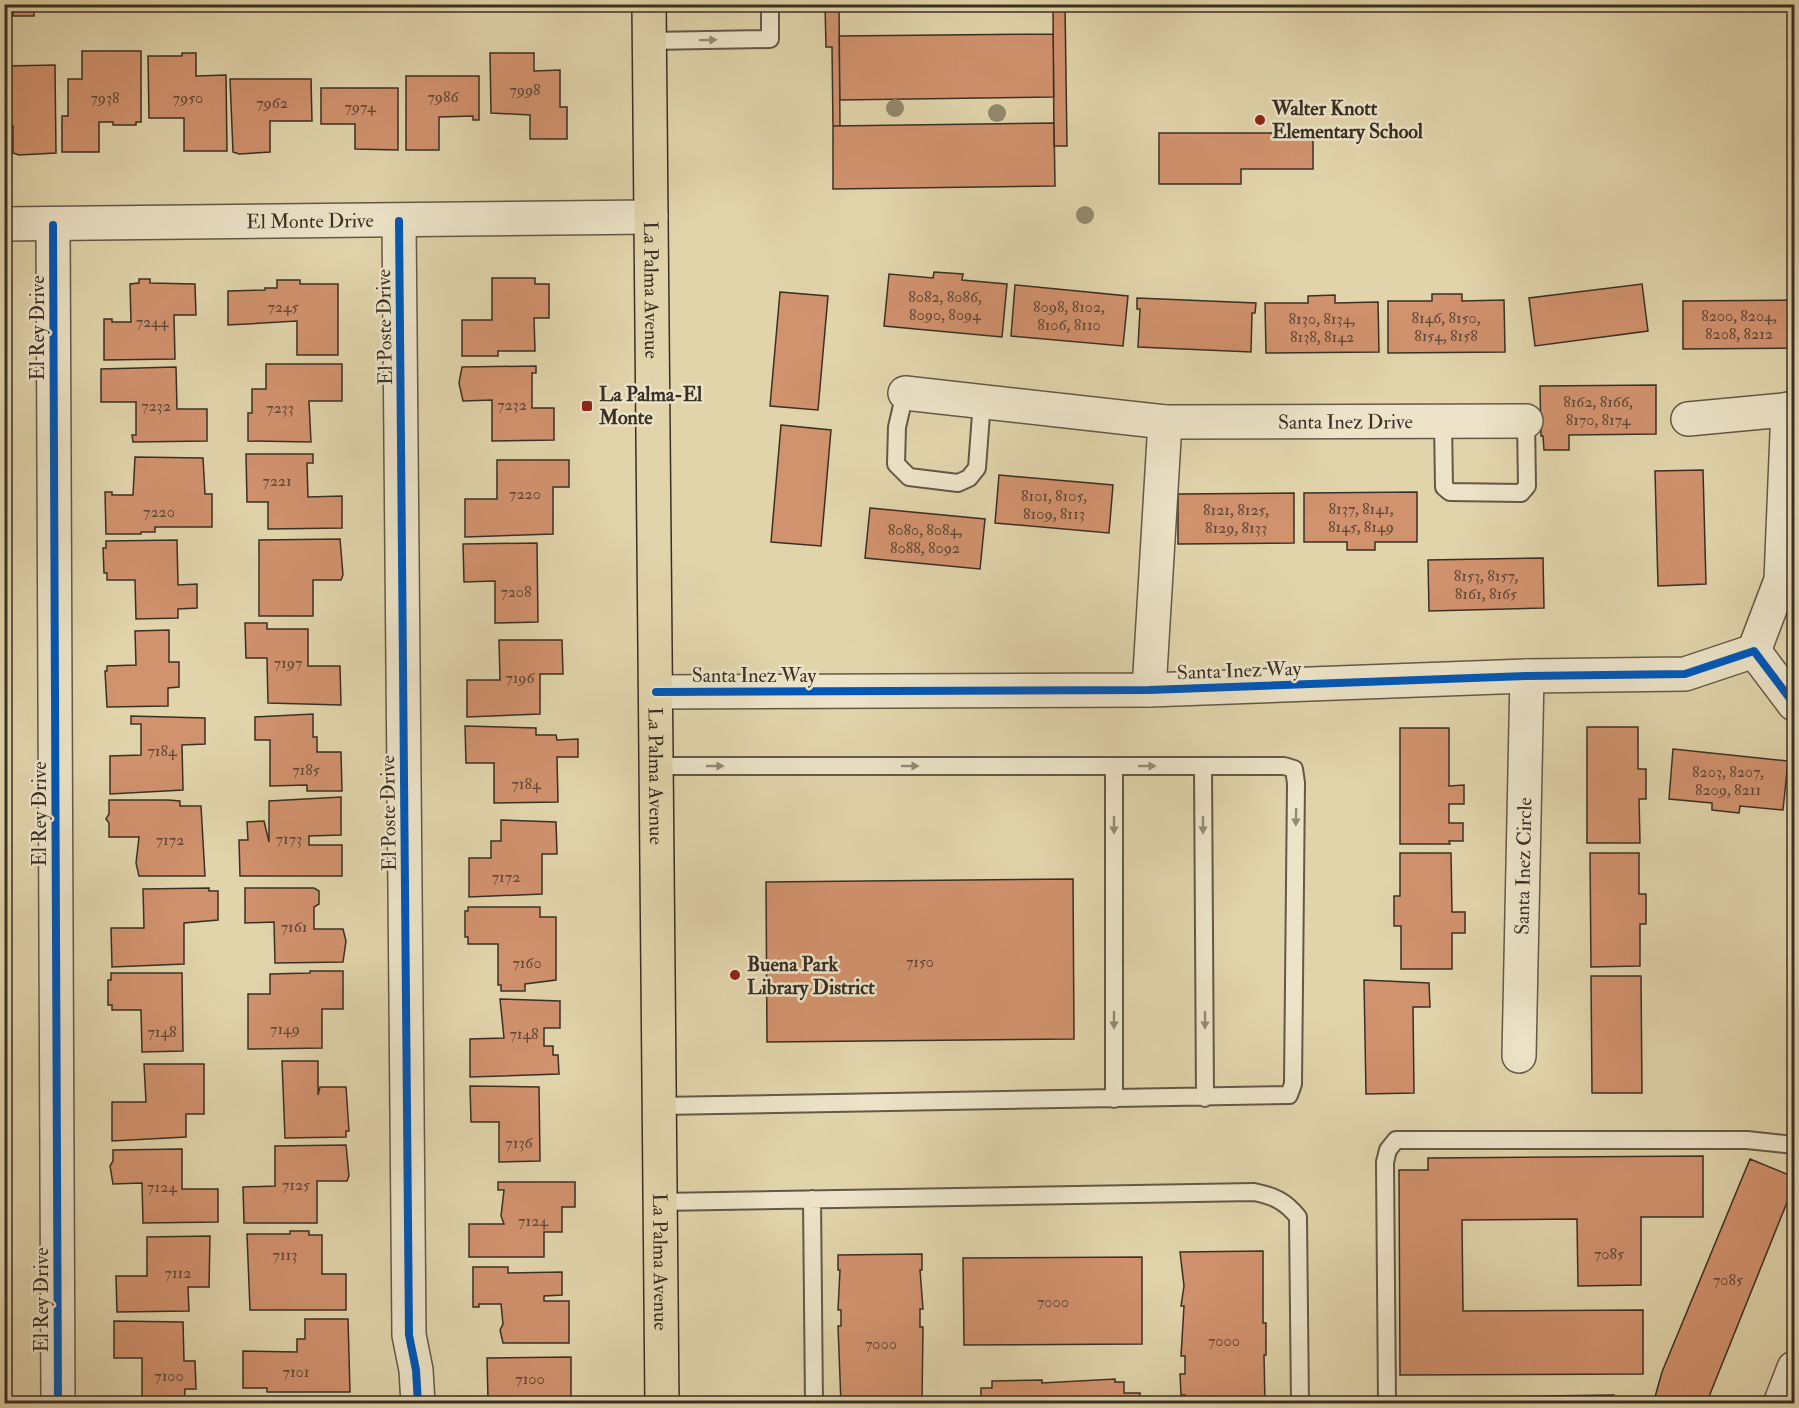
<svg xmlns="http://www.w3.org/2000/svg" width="1799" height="1408" viewBox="0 0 1799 1408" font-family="'IM FELL Double Pica',serif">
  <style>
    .building { fill: #d1926e; stroke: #3a3024; stroke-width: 1.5 }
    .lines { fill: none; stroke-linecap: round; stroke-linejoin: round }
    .lane-casing { stroke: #645946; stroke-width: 20 }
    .street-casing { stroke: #645946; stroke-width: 36 }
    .primary-casing { stroke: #3a3024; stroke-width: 36 }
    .lane { stroke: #ece3c8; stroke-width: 16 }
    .street { stroke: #ece3c8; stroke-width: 33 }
    .primary { stroke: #e1d4ab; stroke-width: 33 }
    .cycleway-casing { stroke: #ece3c8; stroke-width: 11 }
    .cycleway { stroke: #0057b8; stroke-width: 8 }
    .tree { fill: #92896c }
    .oneway { fill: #938a76 }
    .poi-dot { fill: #8f2418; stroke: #ece3c8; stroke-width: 2 }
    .labels { text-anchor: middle; stroke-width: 5; stroke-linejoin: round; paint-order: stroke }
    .number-label { font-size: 16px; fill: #604836 }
    .poi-label { font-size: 20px; font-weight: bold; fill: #3a3024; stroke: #ece3c8; text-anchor: start }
    .street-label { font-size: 20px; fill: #3a3024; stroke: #ece3c8 }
  </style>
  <rect width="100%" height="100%" fill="#e1d4ab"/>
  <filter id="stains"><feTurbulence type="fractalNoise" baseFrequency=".00333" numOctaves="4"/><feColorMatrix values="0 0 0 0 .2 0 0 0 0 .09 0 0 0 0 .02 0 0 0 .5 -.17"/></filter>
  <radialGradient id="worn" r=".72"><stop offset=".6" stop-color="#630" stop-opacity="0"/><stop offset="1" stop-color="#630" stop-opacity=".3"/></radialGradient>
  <path class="building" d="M4,4H40V9H34V16H13V9H4Z
    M825,4H839L840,126H833L832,47H826Z
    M839,4H1053V5L839,8Z
    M1065,4L1067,146H1054L1053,4Z
    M1053,34L1054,97L840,100L839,36Z
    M82,51H141V122H136V125H113V122H99V152H62V116H68V79H82Z
    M182,53H196V76L226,75L227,151H184V118H149L148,56H182Z
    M490,53H534V71L560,70V107H567V139H530V115L491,113Z
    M55,65L56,153L19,155L13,153V126H4L5,66Z
    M406,76H479V120H473V116L439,117V150H406Z
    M230,79H311L312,121H270V152L239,154L233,152Z
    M321,88H398V150L355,149V124H321Z
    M1054,123L1055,186L833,189V126Z
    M1159,133H1313V169H1241V184H1159Z
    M934,272L963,274L962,280L1007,284L1002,337L884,326L889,274L933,278Z
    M492,278H535V284H549V318H534L535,351H498V356H462V320H492Z
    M139,279H150V283L195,284L196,315H174L175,359L104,360V319H112V322H131L130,284L139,283Z
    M277,280H300V284H338V355H297V321L228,325V291L265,290V288H277Z
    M1642,284L1648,331L1535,346L1529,298Z
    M1015,285L1128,296L1123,346L1011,336Z
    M780,292L828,296L818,410L770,406Z
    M1432,294H1462V301L1504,300L1505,352L1388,353V301H1432Z
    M1335,295V303L1378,302L1379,352L1266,353L1265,303H1308V296Z
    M1137,298L1256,303L1255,313H1252L1251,352L1138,347L1140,309H1137Z
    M1794,300V348L1683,349V301Z
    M266,364H342V401H309L311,442L248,441V413H252V389H266Z
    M536,366V373H532V408H554V440L492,441V400L463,401L459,383L462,367Z
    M176,367L177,409H207V441L133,442L132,435H136V402H101V369Z
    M1656,385V434L1569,435V450H1544L1543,436H1541L1540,386Z
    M781,425L831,430L821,546L771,542Z
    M246,454H313V463H307L308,497L342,496V528L268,529V502H247Z
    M135,457L203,458L205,494H212V527H155V532H141V534H106L105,492H112V495H133Z
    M497,460H569V487H553V534L465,537V499H497Z
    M1703,470L1706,584L1658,586L1655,471Z
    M999,475L1113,485L1109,533L995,523Z
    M1417,492V542H1375V550H1347V542H1304V493Z
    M1294,493V543L1178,544V494Z
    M870,508L985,519L980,569L865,558Z
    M340,539L343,575L341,580H313V616H259V540Z
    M177,540L178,585L197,584V608L178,609V618L136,619L135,580H107V573H104L103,548H106V541Z
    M537,543L538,622L495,623V581L464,582L463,544Z
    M1543,558L1544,608L1429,611L1428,560Z
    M245,623H267V629H308V666H340L341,705L268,703L267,658H246Z
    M169,630V662H179V687L168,688V706L107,707L105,671H107V666L136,665L135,631Z
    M499,640H562L563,674H540V714L467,717V680H500Z
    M313,714V737H317V752H341L342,791H307V785L270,786V740H255V717Z
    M131,716L205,718V744L182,745L183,790L110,794V756L141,755V724H131Z
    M465,726L536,728V735H556L557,740L578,739V757H557L558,802L494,803V763H466Z
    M1587,727H1638V769H1646V799H1639L1640,843H1587Z
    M1400,728H1449V786L1464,785V804H1449V823H1463V841H1449L1450,844H1400Z
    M1673,749L1788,761L1783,810L1740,806L1739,813L1712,810V803L1669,799Z
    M341,797V835L309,836V845H342V876H240L239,840H248L247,822L264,821L269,842V801Z
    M109,800H168L180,801V806H201L205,876H139L136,863L139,837H109V823L106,819L109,814Z
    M1794,806V839H1791Z
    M501,820L556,822L557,854H542V894L469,897V858H491V841H501Z
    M1400,853H1451L1452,912H1465V933H1452V969H1401V926H1394V896H1400Z
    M1590,853H1639V894H1646V924H1640V966L1591,967Z
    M1073,879L1074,1039L767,1042L766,882Z
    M209,888V891H218V920L184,923V964L112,967L111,928H144L143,889Z
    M245,888H314L319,891V904L314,907V929H343L346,941L343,962L275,963L274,922L245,923Z
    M468,907H540V917H556V980L525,984V991H501V985H498V944H468V937H465V911H468Z
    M310,971H343V1009H322V1048L248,1049V994H270V974L310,973Z
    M111,973H182L183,1051L142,1052L141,1010H112V1005H108V980H111Z
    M1591,976H1641L1642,1093H1592Z
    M1364,980L1429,983L1430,1007H1413L1414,1093L1366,1094Z
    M500,999L560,1001V1028H544V1046H553V1055H558L559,1074L470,1077V1039L504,1038Z
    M282,1061H318V1095L320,1087H346L349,1131H346V1137L285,1138Z
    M144,1064H204V1114H186V1137L112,1141V1102H146Z
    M470,1086L539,1087L540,1161L499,1162V1122H471Z
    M346,1145L349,1176L347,1181H317V1223H244L243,1187L275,1186V1146Z
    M182,1149V1189H218V1222L143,1223L142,1183L113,1184L110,1166L113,1161V1150Z
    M1703,1156V1217H1641V1285L1578,1286L1577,1219L1462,1220L1463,1311L1643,1310V1374L1400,1375L1399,1170H1428V1158Z
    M1750,1159L1794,1177V1185L1706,1404H1653L1662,1372Z
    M498,1182H575V1207H562V1232H544V1257H469V1224H504L501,1216L504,1190H498Z
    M290,1231H309V1235H322V1274H346V1310H250L247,1234H290Z
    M210,1236L209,1287H188L189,1311L117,1312L116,1276H147V1237Z
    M1263,1251V1323H1266V1355H1264L1265,1404H1185V1395H1181L1180,1374H1185V1356H1181L1184,1306H1181L1184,1286L1180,1252Z
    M922,1254V1270H920L923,1309H920V1327H923L922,1404H841L838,1326H841V1310H838L840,1270H838V1255Z
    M1142,1257V1344L964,1345L963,1258Z
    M473,1267H508V1273L562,1272V1295L544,1296V1301H569V1343H503L500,1330L503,1324L501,1304H479V1307H473Z
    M305,1319H348L350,1392H267V1388H243V1351L297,1352V1339H305Z
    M114,1321L183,1322L184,1361H195L196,1389H185L184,1404H155L154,1398H142V1358H114Z
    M571,1357V1404H514V1399H488L487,1358Z
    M1115,1379V1382H1124V1393H1140V1404H981V1388H992V1381L1042,1380V1383Z
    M1614,1395V1404H1400V1398Z"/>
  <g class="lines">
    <g class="lane-casing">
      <path id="lane" d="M650,41L770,39V4
        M905,393L897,427L896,464L909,477L958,483L969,478L977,468L982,401
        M1443,421L1444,487L1450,492L1521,493L1527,486L1526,421
        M657,766H1284L1294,769L1296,783L1293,1084L1289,1095L660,1106
        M1114,766V1099
        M1203,766L1205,1098
        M812,1199L814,1404
        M660,1202L1254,1192C1274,1196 1285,1201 1298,1217L1300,1404
        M1387,1404L1385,1162L1388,1150L1396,1140H1747L1794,1145"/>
    </g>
    <g class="street-casing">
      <g id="street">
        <path d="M399,221L409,1335L416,1370L418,1404"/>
        <path id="s1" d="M4,224L651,217"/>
        <path d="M53,225L58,1404"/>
        <path id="s2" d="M905,393L1165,422L1526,421"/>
        <path d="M1688,419L1794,409"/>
        <path d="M1754,651L1781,580L1788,409"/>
        <path d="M1149,690L1165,422"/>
        <path d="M656,692L1149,690L1527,676L1685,674L1754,651L1794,704"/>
        <path id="s3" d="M1519,1056L1527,676"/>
        <path d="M1780,1404L1794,1368"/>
      </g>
    </g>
    <g class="primary-casing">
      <g id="primary">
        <path id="s4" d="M649,4L662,1404"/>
      </g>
    </g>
    <use href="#lane" class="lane"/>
    <use href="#street" class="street"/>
    <use href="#primary" class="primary"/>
    <g class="cycleway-casing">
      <path id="cycleway" d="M399,221L409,1335L416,1370L418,1404
        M53,225L58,1404
        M656,692L1149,690L1527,676L1685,674L1754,651L1794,704"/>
    </g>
    <use href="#cycleway" class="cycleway"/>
  </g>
  <g class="tree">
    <circle cx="895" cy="108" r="9"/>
    <circle cx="997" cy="113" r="9"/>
    <circle cx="1085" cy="215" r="9"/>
  </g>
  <defs><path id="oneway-solid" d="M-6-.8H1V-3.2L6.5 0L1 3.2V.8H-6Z" transform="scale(1.5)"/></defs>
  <g class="oneway">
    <use href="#oneway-solid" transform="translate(708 40) rotate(-1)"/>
    <use href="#oneway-solid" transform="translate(715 766)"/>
    <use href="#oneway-solid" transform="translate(910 766)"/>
    <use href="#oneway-solid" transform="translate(1147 766)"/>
    <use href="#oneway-solid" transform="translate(1296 817) rotate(91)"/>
    <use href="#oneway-solid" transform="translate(1114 825) rotate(90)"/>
    <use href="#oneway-solid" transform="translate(1203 825) rotate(90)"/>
    <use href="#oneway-solid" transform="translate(1114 1020) rotate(90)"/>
    <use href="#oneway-solid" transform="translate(1205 1020) rotate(90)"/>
  </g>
  <g class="poi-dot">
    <circle cx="1260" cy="120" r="6"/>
    <rect x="581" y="400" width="12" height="12" rx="3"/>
    <circle cx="735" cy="975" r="6"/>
  </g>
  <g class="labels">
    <g class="number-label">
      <text x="525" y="95">7998</text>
      <text x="443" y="102">7986</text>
      <text x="105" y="103">7938</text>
      <text x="188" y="103">7950</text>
      <text x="272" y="108">7962</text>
      <text x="360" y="112">7974</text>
      <text x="945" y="302">8082, 8086,<tspan x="945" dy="18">8090, 8094</tspan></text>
      <text x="283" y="312">7245</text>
      <text x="1069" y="312">8098, 8102,<tspan x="1069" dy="18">8106, 8110</tspan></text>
      <text x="1739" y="321">8200, 8204,<tspan x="1739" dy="18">8208, 8212</tspan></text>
      <text x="1446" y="323">8146, 8150,<tspan x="1446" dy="18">8154, 8158</tspan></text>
      <text x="1322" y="324">8130, 8134,<tspan x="1322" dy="18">8138, 8142</tspan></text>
      <text x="152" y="327">7244</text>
      <text x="1598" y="407">8162, 8166,<tspan x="1598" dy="18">8170, 8174</tspan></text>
      <text x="512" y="410">7232</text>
      <text x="156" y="411">7232</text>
      <text x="280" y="413">7233</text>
      <text x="277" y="486">7221</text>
      <text x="525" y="499">7220</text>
      <text x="1054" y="501">8101, 8105,<tspan x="1054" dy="18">8109, 8113</tspan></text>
      <text x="1361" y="514">8137, 8141,<tspan x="1361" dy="18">8145, 8149</tspan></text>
      <text x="1236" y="515">8121, 8125,<tspan x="1236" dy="18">8129, 8133</tspan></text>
      <text x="159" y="517">7220</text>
      <text x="925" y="535">8080, 8084,<tspan x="925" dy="18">8088, 8092</tspan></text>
      <text x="1486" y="581">8153, 8157,<tspan x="1486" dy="18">8161, 8165</tspan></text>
      <text x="516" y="597">7208</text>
      <text x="288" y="668">7197</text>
      <text x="520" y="683">7196</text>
      <text x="162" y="756">7184</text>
      <text x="306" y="775">7185</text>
      <text x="1728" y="777">8203, 8207,<tspan x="1728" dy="18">8209, 8211</tspan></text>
      <text x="526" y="789">7184</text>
      <text x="289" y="844">7173</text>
      <text x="170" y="845">7172</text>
      <text x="506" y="882">7172</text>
      <text x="294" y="932">7161</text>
      <text x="920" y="967">7150</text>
      <text x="527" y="968">7160</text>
      <text x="285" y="1034">7149</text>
      <text x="162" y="1037">7148</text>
      <text x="524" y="1039">7148</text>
      <text x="519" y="1148">7136</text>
      <text x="296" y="1190">7125</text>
      <text x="162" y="1192">7124</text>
      <text x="533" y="1226">7124</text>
      <text x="1609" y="1259">7085</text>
      <text x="285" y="1260">7113</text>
      <text x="178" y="1278">7112</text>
      <text x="1728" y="1285">7085</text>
      <text x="1053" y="1307">7000</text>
      <text x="1224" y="1346">7000</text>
      <text x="881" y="1349">7000</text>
      <text x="296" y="1377">7101</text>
      <text x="169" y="1381">7100</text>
      <text x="530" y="1384">7100</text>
    </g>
    <g class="poi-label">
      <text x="1272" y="115">Walter Knott<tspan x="1272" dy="23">Elementary School</tspan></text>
      <text x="599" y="401">La Palma-El<tspan x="599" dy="23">Monte</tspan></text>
      <text x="747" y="971">Buena Park<tspan x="747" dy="23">Library District</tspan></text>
    </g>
    <g class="street-label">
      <text dy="7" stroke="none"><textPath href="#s1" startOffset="306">El Monte Drive</textPath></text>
      <text dy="7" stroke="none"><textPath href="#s4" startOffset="286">La Palma Avenue</textPath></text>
      <text transform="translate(384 327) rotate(-91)" y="7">El Poste Drive</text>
      <text transform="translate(37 328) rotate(-90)" y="7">El Rey Drive</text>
      <text dy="7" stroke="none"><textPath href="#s2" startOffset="442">Santa Inez Drive</textPath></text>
      <text transform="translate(1239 670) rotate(-2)" y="7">Santa Inez Way</text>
      <text x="754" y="682">Santa Inez Way</text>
      <text dy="7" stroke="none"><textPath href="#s4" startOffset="772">La Palma Avenue</textPath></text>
      <text transform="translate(388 813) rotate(-91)" y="7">El Poste Drive</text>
      <text transform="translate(39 814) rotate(-90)" y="7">El Rey Drive</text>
      <text dy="7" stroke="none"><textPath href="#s3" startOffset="190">Santa Inez Circle</textPath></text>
      <text dy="7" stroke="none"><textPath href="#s4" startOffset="1258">La Palma Avenue</textPath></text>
      <text transform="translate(41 1300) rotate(-90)" y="7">El Rey Drive</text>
    </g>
  </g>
  <rect width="1799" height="1408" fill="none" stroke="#e1d4ab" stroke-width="24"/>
  <rect x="6" y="6" width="1787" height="1396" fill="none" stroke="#3a3024" stroke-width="3"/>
  <rect x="12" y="12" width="1775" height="1384" fill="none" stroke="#3a3024" stroke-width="1.5"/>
  <rect width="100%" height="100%" filter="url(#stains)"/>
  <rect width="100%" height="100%" fill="url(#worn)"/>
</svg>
